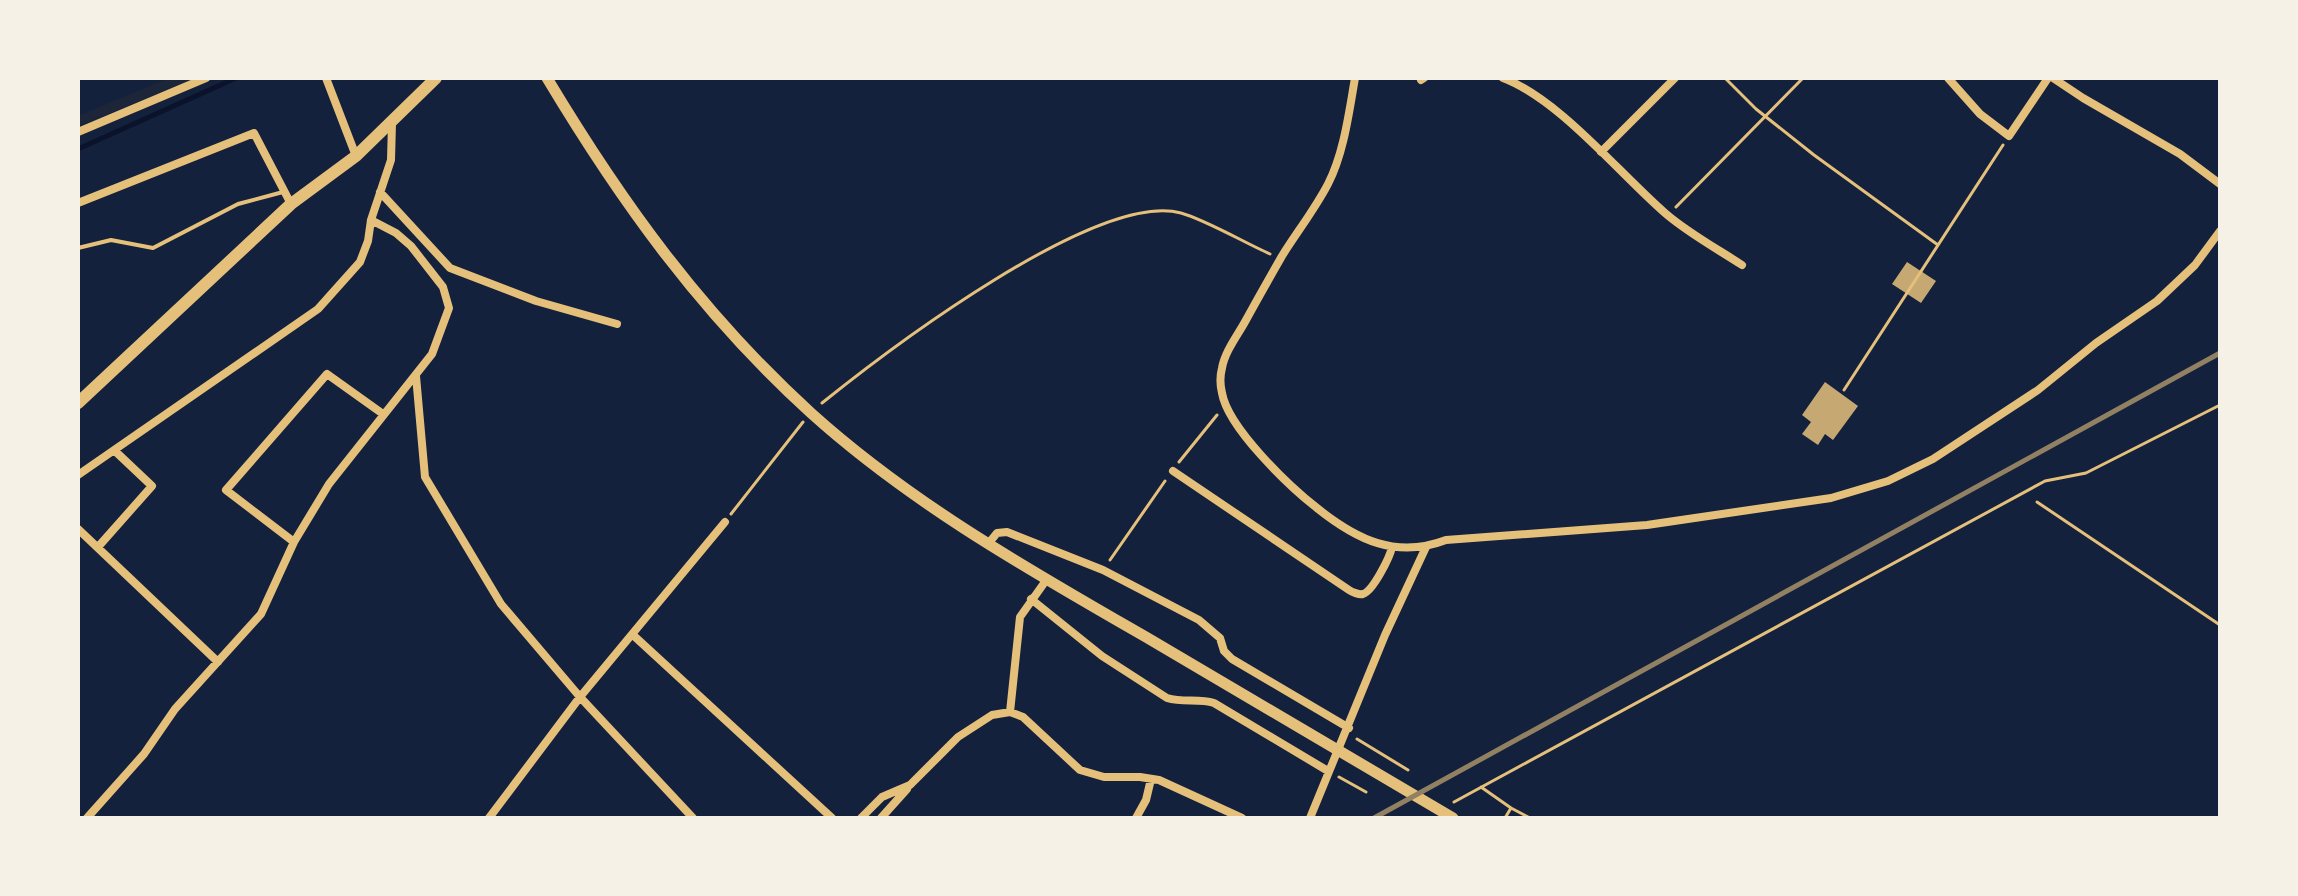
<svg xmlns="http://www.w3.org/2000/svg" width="2298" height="896" viewBox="0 0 2298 896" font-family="'PT Sans',sans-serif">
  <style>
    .green { fill: #1d2539 }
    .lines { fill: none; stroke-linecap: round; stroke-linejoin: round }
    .stream { stroke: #0b132b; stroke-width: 5 }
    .building { fill: #c6a872 }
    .path { stroke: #e5c07b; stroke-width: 3 }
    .service { stroke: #e5c07b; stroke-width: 4 }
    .minor { stroke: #e5c07b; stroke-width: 8 }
    .tertiary { stroke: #e5c07b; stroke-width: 11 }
    .secondary { stroke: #e5c07b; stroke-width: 12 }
    .rail { stroke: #918062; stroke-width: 5 }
  </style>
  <rect width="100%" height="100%" fill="#14213d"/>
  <path class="green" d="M169,78H197L78,126V116Z"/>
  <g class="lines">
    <path class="stream" d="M78,149L236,78"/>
  </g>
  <path class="building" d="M1907,262L1936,281L1921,303L1892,284Z
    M1825,382L1858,406L1833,440L1825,434L1818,445L1802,434L1811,422L1802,415Z"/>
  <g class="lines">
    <path class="path" d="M1725,78L1756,109L1814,155L1938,245
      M1676,207L1803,78
      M1844,390L2003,145
      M822,403C888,350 1098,190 1181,213C1206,220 1245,243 1270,254
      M1179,462L1217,415
      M2037,502L2220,625
      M731,514L803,422
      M1110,560L1165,481
      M1357,739L1408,770
      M1339,777L1366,792
      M1481,787L1511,808
      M1454,802L2045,481L2086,473L2220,405
      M1505,818L1511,808L1530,818"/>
    <path class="service" d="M78,248L111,240L153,248L238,204L283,192"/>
    <path class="minor" d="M326,78L356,156
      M1355,78C1349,112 1344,153 1328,184C1315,209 1297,232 1282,256C1270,277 1258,298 1246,320C1238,335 1225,351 1222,368C1220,376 1220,385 1222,393C1228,428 1289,486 1317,508C1357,540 1396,559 1446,540L1647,525L1831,498L1888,481L1933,459L2038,390L2096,343L2157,301L2195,265L2220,231
      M1503,78C1559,99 1619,173 1665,213C1688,233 1716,248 1742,265
      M1948,78L1980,114L2009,136L2048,78
      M2053,78L2083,98L2180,154L2220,184
      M1421,80L1424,78
      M78,132L206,78
      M1601,152L1675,78
      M380,192L450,268L536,301L617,324
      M78,203L254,133L291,204
      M416,376L425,477L501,604L580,697L693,818
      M1173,471L1349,590C1352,592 1359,595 1363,594C1373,591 1390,557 1392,547
      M78,475L318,309L360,262L368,241L371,220L391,160L392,123
      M78,529L218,662
      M294,542L226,490L327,374L383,414
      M988,544L997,533L1007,532L1103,570L1199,620L1220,638L1224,651L1232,659L1349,728
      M98,547L152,486L115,451
      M1031,599L1102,656L1167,698C1183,703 1199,698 1214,703L1328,771
      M633,635L832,818
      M1010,712L1020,617L1047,579
      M87,818L144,754L175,709L261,614L294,542L329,484L432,354L449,308L443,287L411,246L396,233L371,220
      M489,818L580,697L725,522
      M861,818L882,797L910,785L958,737L992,715L1010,712L1023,717L1080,770L1104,777H1140L1159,780L1242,818
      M881,818L907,789
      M1136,818L1146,800L1151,779
      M1310,818L1385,635L1426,547"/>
    <path class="tertiary" d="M547,78C622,203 702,314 811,413C913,505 1033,572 1151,640C1252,699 1352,759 1453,818"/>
    <path class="secondary" d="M78,403L291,204L356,156L436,78"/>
    <path class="rail" d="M1374,818L2220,353"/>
  </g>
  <rect width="2298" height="896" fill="none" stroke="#f6f1e7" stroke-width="160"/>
</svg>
